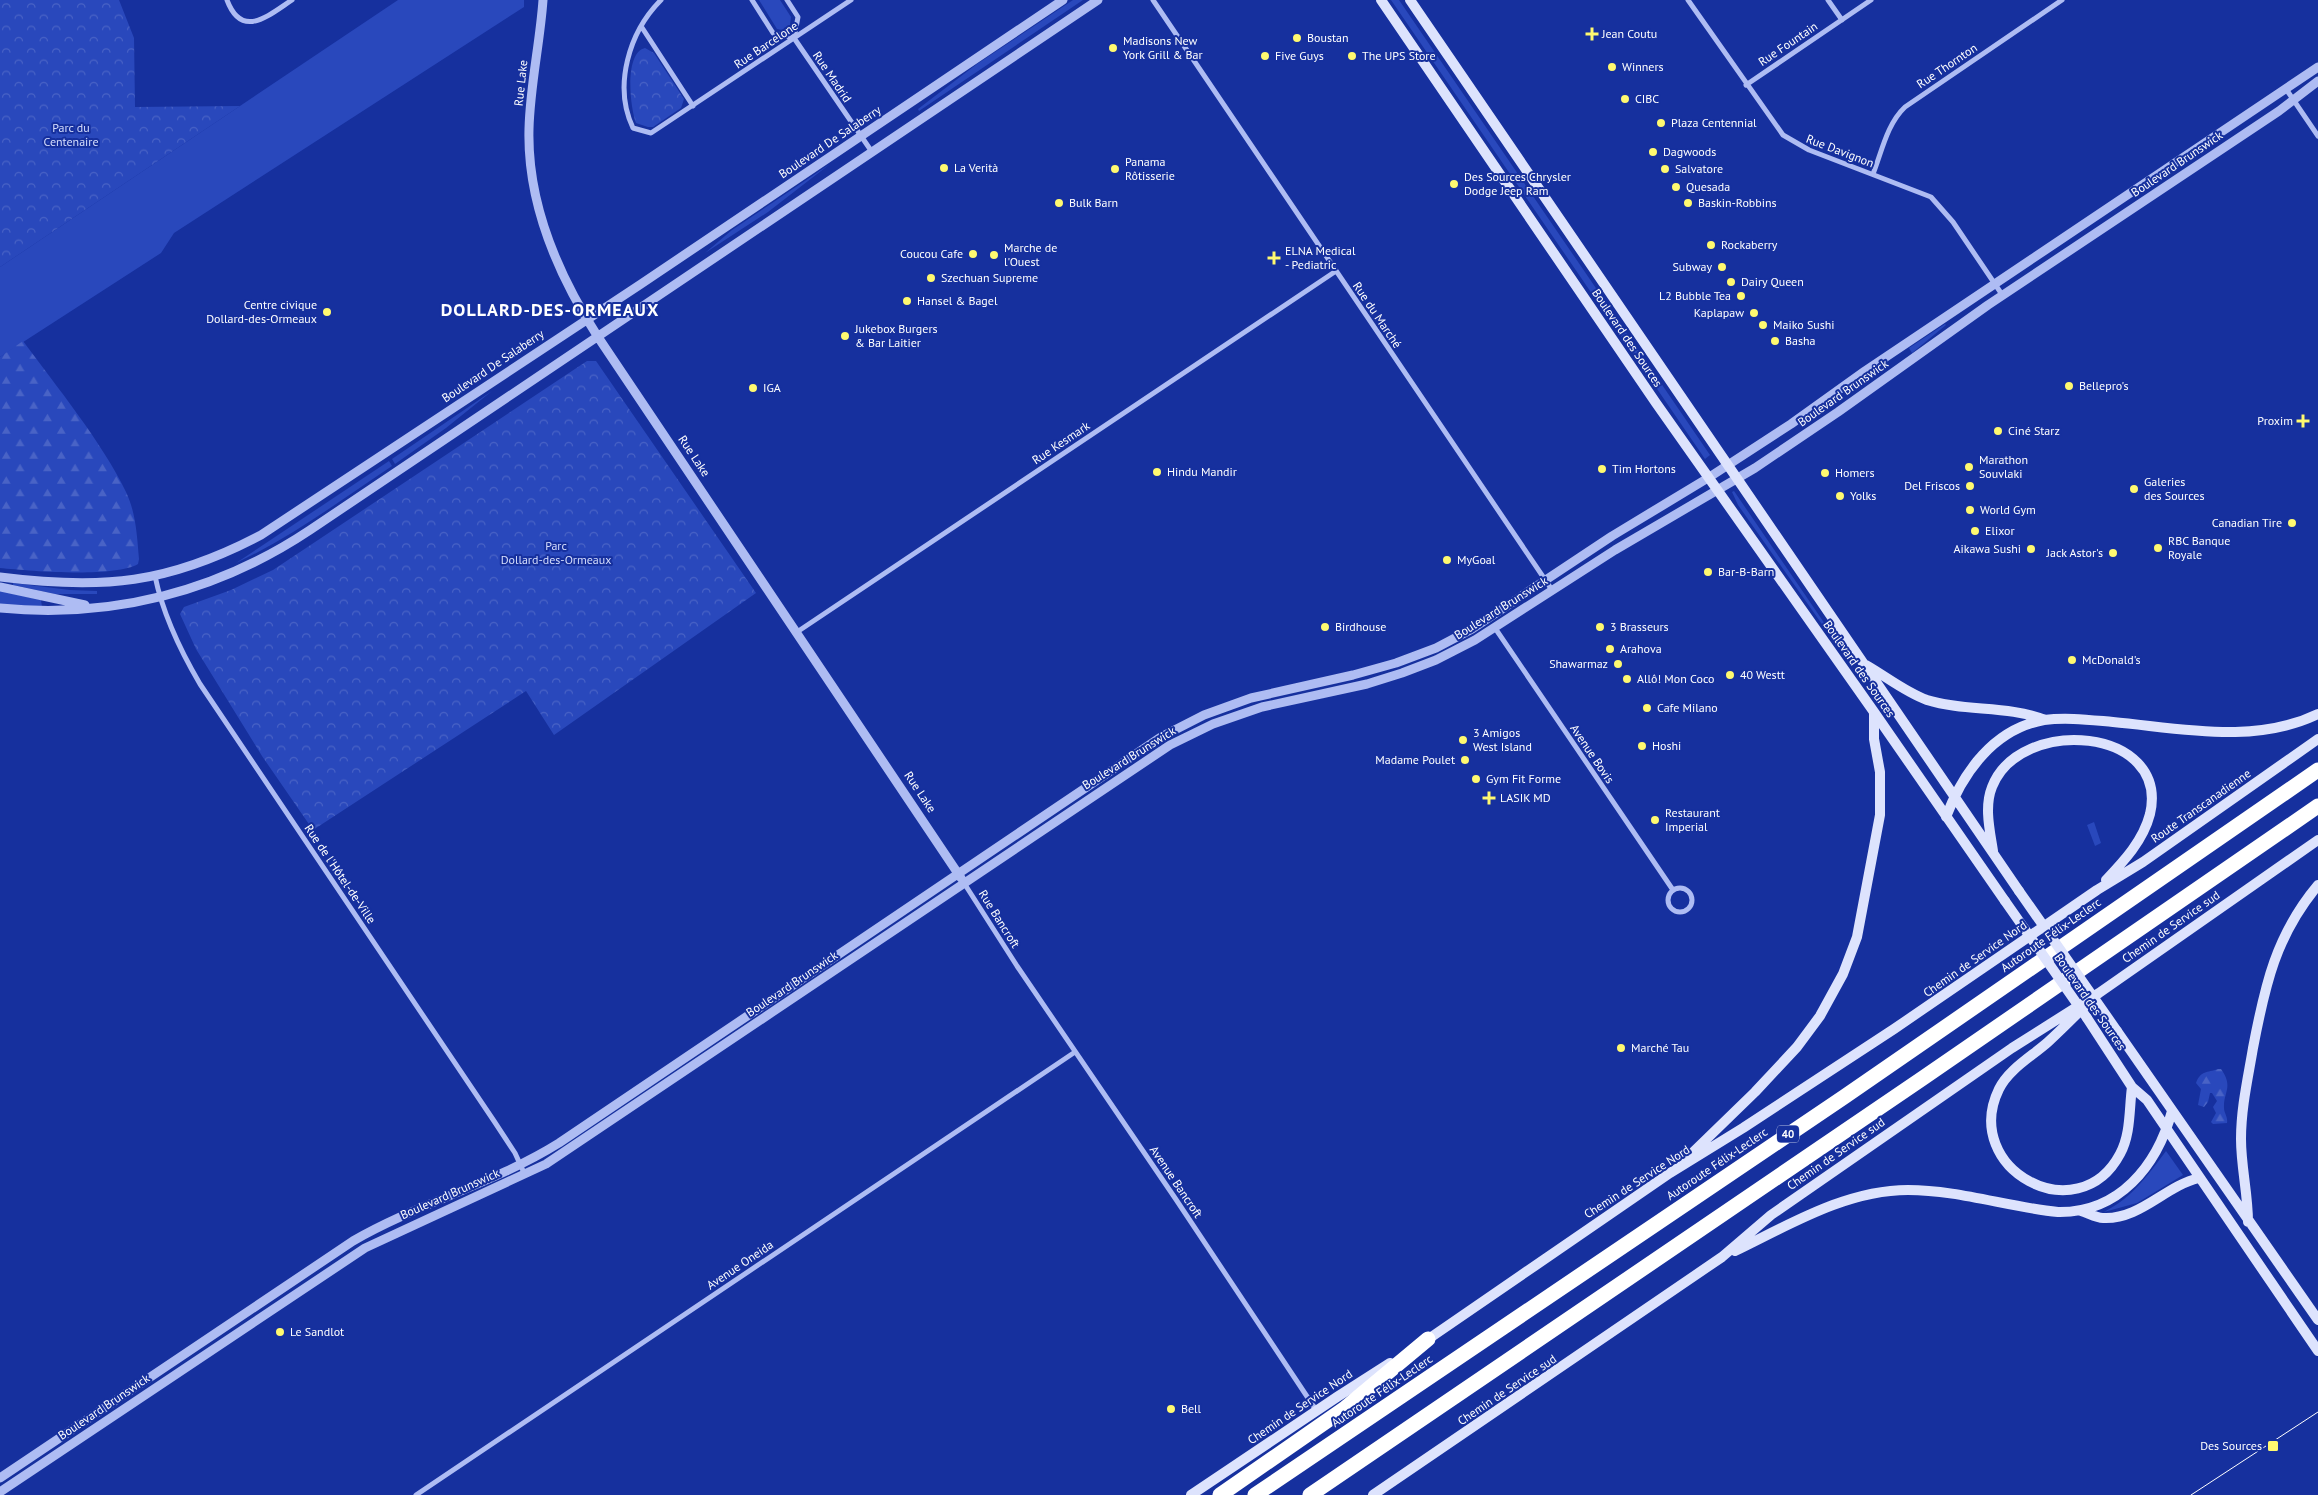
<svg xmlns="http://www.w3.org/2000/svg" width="2318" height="1495" viewBox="0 0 2318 1495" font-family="'PT Sans',sans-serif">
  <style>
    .green { fill: #2948bc }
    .forest { fill: url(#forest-firs) }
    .park { fill: url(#park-crowns) }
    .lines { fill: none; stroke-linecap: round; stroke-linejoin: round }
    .minor { stroke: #aebcf3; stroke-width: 5 }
    .tertiary { stroke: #aebcf3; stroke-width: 9 }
    .secondary { stroke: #dde3fd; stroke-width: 10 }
    .motorway { stroke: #fff; stroke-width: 15 }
    .tram { stroke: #fff; stroke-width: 1 }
    .secondary-bridge { stroke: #dde3fd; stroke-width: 10 }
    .poi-dot { fill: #fff970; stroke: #16309e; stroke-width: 2 }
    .labels { text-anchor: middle; stroke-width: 4; stroke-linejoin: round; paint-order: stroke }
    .shield { fill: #16309e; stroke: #b9c1e2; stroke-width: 1 }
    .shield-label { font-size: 11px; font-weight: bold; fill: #fff }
    .poi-label { font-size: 12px; fill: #fff; stroke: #16309e; text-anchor: start }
    .street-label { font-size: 12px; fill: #fff; stroke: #16309e }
    .park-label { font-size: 12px; fill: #d6defd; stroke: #16309e }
    .district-label { font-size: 18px; font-weight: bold; letter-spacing: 1px; fill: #fff; stroke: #16309e }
  </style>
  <defs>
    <pattern id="forest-firs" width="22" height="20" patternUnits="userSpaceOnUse" patternTransform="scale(1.25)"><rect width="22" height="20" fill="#2948bc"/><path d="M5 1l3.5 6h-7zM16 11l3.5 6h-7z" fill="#4963c6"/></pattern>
    <pattern id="park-crowns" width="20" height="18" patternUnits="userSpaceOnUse" patternTransform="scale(1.25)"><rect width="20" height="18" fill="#2948bc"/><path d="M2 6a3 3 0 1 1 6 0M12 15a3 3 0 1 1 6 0" fill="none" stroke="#4963c6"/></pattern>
  </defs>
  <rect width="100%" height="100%" fill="#16309e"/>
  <path class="green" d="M398,0H524V7L174,233L161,253L0,357V267Z
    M759,0H780L791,17L790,25L782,30L777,29Z
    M1073,0H1083L919,111L918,109L977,64Z
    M1391,0H1399L1710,455L1705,459Z
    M830,164L768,212L705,253L732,230Z
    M1945,324L1946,325L1912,353L1909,348Z
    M492,391L446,428L395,464L392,459Z
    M389,461L392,466C341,500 292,537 236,563Z
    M1734,491L1840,646L1838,647L1738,505L1732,492Z
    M13,583L70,590L97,591V594H55L13,585Z
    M0,591L41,600L42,607L0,605Z
    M2094,822L2101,843L2095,846L2087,825Z
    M2166,1151L2183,1175L2137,1203L2104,1212C2133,1197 2147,1176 2166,1151Z"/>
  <path class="forest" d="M23,341C56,386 102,442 126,492C136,513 137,536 139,559L138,564C114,578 30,571 0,568V357Z
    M2218,1069H2221C2234,1087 2223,1092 2224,1108C2224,1113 2228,1117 2227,1123L2213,1124L2211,1122L2216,1113L2213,1107L2217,1101L2212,1093H2210L2208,1102L2204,1107L2198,1105L2201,1089L2196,1083C2201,1070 2207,1073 2218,1069Z"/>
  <path class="park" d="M0,0H119L134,38L135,107L240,106L0,267Z
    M645,48L654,53L684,99L681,108L653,127H648L636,123C630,107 624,53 645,48Z
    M587,361H596L756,593L554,735L526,691L313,830L262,756L196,649L180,614L184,607L231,590L273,570Z"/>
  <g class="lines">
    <path class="minor" d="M227,0C242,40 269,15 292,0
      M661,0C629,32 613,86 633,128L651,133L851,0
      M752,0L773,33L794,38L872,152
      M787,0L798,17L794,38
      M1153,0L1552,590
      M1688,0L1783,135L1809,150L1931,197L1953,222L2003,296
      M1828,0L1842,20
      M641,26L693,106
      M1746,85L1871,0
      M2286,89L2318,136
      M1873,174C1882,151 1887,124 1905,107L2062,0
      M155,576C163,615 180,650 200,684L494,1121L515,1153L525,1175
      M1495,628L1673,890
      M797,632L1336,271
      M964,883L1017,966L1175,1198L1316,1410
      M1668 900a12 12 0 1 1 24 0a12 12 0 1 1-24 0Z
      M416,1495L1075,1052"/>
    <path class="tertiary" d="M543,0C540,43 530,86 529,129C527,204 558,275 598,337L961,878
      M0,577C103,590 168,584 261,535L641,284L1063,0
      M0,587L85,605
      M0,608C111,619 217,592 310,530L1098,0
      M0,1478L353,1241C419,1203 495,1183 559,1143L1161,737L1204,715L1251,698L1353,675L1396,663L1436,648L1472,629L1612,536L1708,478L1791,424L1865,371L2318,67
      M0,1492L365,1248L546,1164L1170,745L1213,724L1262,707L1367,684L1402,673L1436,660L1475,640L1615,550L1755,468L1838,412L1988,305L2279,111L2318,81"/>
    <path class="secondary" d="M1381,0L1656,403L1874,712L2005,901
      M1410,0L2019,891
      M1866,665C1887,677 1905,692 1927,700C1966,712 2007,705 2045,720
      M1946,817C1963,772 1994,729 2044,720C2067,717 2090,720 2113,722C2180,728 2254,745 2318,714
      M1993,851C1990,831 1984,807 1992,787C2020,715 2170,727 2150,814C2143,841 2124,861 2106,880
      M2084,1007C2072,1019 2060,1031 2048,1042C2031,1057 2009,1069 1999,1089C1960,1169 2078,1233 2120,1154C2131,1134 2129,1109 2132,1087
      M2087,1018L2132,1087L2147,1100L2318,1351
      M2117,1031L2318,1320
      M1686,1159L1755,1092L1797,1047L1820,1016L1843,974L1857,937L1880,815V772L1874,739V712
      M2081,1211C2088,1213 2096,1218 2103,1218C2140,1220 2165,1186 2199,1178
      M2248,1222C2248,1194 2241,1167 2241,1139C2241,1108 2248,1078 2253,1048C2265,985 2276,935 2318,885
      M1735,1251C1789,1225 1846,1190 1908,1190C1958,1190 2008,1207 2058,1212C2119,1213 2157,1166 2172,1111
      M1424,1342L1670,1173L1743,1128L1894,1029L2097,890L2143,862L2318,739
      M1191,1495L1337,1397L1390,1363
      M1373,1495L1722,1257L1771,1215L2012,1048L2099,993L2318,840"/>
    <path class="motorway" d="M1220,1495L1344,1409L1428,1339
      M1255,1495L1844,1097L2318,770
      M1310,1495L1923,1078L2318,806"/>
    <path class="tram" d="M2191,1495L2318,1412"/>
    <path class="secondary-bridge" d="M2019,891L2117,1031
      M2005,901L2087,1018"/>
  </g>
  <g class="poi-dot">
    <path d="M1589.5 26.5h5v5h5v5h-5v5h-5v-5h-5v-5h5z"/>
    <circle cx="1297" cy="38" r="5"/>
    <circle cx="1113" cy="48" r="5"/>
    <circle cx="1265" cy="56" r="5"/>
    <circle cx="1352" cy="56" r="5"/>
    <circle cx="1612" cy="67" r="5"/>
    <circle cx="1625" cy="99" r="5"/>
    <circle cx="1661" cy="123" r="5"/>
    <circle cx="1653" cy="152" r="5"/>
    <circle cx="944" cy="168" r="5"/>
    <circle cx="1115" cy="169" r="5"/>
    <circle cx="1665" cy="169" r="5"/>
    <circle cx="1454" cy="184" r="5"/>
    <circle cx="1676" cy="187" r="5"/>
    <circle cx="1059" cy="203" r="5"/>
    <circle cx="1688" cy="203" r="5"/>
    <circle cx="1711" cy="245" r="5"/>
    <circle cx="973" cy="254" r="5"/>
    <circle cx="994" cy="255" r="5"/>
    <path d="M1271.5 250.5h5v5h5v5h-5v5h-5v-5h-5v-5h5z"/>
    <circle cx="1722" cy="267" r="5"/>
    <circle cx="931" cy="278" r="5"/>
    <circle cx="1731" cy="282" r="5"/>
    <circle cx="1741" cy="296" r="5"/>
    <circle cx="907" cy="301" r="5"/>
    <circle cx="327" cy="312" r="5"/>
    <circle cx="1754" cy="313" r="5"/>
    <circle cx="1763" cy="325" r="5"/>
    <circle cx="845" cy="336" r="5"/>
    <circle cx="1775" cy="341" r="5"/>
    <circle cx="2069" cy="386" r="5"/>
    <circle cx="753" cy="388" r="5"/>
    <path d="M2300.5 413.5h5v5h5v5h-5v5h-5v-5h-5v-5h5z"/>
    <circle cx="1998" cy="431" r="5"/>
    <circle cx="1969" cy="467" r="5"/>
    <circle cx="1602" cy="469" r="5"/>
    <circle cx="1157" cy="472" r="5"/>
    <circle cx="1825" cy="473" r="5"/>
    <circle cx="1970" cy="486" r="5"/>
    <circle cx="2134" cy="489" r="5"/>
    <circle cx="1840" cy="496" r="5"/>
    <circle cx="1970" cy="510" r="5"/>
    <circle cx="2292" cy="523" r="5"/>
    <circle cx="1975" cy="531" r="5"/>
    <circle cx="2158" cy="548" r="5"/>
    <circle cx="2031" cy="549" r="5"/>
    <circle cx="2113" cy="553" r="5"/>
    <circle cx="1447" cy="560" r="5"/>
    <circle cx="1708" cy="572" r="5"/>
    <circle cx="1325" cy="627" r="5"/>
    <circle cx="1600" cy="627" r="5"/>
    <circle cx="1610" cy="649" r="5"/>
    <circle cx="2072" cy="660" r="5"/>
    <circle cx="1618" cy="664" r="5"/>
    <circle cx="1730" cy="675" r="5"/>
    <circle cx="1627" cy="679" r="5"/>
    <circle cx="1647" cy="708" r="5"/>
    <circle cx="1463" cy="740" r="5"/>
    <circle cx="1642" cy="746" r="5"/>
    <circle cx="1465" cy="760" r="5"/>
    <circle cx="1476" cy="779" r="5"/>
    <path d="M1486.5 790.5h5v5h5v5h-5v5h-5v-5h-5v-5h5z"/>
    <circle cx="1655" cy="820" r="5"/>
    <circle cx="1621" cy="1048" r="5"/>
    <circle cx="280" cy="1332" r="5"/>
    <circle cx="1171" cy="1409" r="5"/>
    <rect x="2267" y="1440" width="12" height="12" rx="2.5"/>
  </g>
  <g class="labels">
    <rect class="shield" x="1777" y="1125.5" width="22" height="17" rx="4"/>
    <g class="shield-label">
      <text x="1788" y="1138">40</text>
    </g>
    <g class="poi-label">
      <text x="1602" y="38">Jean Coutu</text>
      <text x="1307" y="42">Boustan</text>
      <text x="1123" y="45">Madisons New<tspan x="1123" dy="14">York Grill &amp; Bar</tspan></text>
      <text x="1275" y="60">Five Guys</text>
      <text x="1362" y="60">The UPS Store</text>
      <text x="1622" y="71">Winners</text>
      <text x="1635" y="103">CIBC</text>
      <text x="1671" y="127">Plaza Centennial</text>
      <text x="1663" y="156">Dagwoods</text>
      <text x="1125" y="166">Panama<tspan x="1125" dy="14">Rôtisserie</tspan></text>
      <text x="954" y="172">La Verità</text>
      <text x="1675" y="173">Salvatore</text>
      <text x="1464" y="181">Des Sources Chrysler<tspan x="1464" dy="14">Dodge Jeep Ram</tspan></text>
      <text x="1686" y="191">Quesada</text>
      <text x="1069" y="207">Bulk Barn</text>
      <text x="1698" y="207">Baskin-Robbins</text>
      <text x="1721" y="249">Rockaberry</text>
      <text x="1004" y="252">Marche de<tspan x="1004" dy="14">l'Ouest</tspan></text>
      <text x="1285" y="255">ELNA Medical<tspan x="1285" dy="14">- Pediatric</tspan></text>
      <text x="963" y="258" text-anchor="end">Coucou Cafe</text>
      <text x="1712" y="271" text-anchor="end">Subway</text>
      <text x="941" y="282">Szechuan Supreme</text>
      <text x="1741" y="286">Dairy Queen</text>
      <text x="1731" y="300" text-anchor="end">L2 Bubble Tea</text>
      <text x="917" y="305">Hansel &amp; Bagel</text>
      <text x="317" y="309" text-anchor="end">Centre civique<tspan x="317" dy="14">Dollard-des-Ormeaux</tspan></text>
      <text x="1744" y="317" text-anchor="end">Kaplapaw</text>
      <text x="1773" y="329">Maiko Sushi</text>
      <text x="855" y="333">Jukebox Burgers<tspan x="855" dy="14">&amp; Bar Laitier</tspan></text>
      <text x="1785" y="345">Basha</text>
      <text x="2079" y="390">Bellepro's</text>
      <text x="763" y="392">IGA</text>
      <text x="2293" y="425" text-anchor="end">Proxim</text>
      <text x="2008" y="435">Ciné Starz</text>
      <text x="1979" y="464">Marathon<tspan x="1979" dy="14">Souvlaki</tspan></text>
      <text x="1612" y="473">Tim Hortons</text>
      <text x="1167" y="476">Hindu Mandir</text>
      <text x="1835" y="477">Homers</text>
      <text x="2144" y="486">Galeries<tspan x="2144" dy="14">des Sources</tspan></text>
      <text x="1960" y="490" text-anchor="end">Del Friscos</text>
      <text x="1850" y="500">Yolks</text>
      <text x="1980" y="514">World Gym</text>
      <text x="2282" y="527" text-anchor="end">Canadian Tire</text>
      <text x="1985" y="535">Elixor</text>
      <text x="2168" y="545">RBC Banque<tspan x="2168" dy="14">Royale</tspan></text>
      <text x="2021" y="553" text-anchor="end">Aikawa Sushi</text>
      <text x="2103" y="557" text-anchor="end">Jack Astor's</text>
      <text x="1457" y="564">MyGoal</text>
      <text x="1718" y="576">Bar-B-Barn</text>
      <text x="1335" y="631">Birdhouse</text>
      <text x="1610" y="631">3 Brasseurs</text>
      <text x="1620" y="653">Arahova</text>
      <text x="2082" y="664">McDonald's</text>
      <text x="1608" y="668" text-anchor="end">Shawarmaz</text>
      <text x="1740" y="679">40 Westt</text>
      <text x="1637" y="683">Allô! Mon Coco</text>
      <text x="1657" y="712">Cafe Milano</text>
      <text x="1473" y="737">3 Amigos<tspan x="1473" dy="14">West Island</tspan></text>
      <text x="1652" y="750">Hoshi</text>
      <text x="1455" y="764" text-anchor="end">Madame Poulet</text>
      <text x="1486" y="783">Gym Fit Forme</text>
      <text x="1500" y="802">LASIK MD</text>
      <text x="1665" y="817">Restaurant<tspan x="1665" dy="14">Imperial</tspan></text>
      <text x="1631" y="1052">Marché Tau</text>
      <text x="290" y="1336">Le Sandlot</text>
      <text x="1181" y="1413">Bell</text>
      <text x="2262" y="1450" text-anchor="end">Des Sources</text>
    </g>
    <g class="street-label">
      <text transform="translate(1788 44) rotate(-34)" y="4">Rue Fountain</text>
      <text transform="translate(766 45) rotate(-34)" y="4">Rue Barcelone</text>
      <text transform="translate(1947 66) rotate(-34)" y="4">Rue Thornton</text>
      <text transform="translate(832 77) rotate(56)" y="4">Rue Madrid</text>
      <text transform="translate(521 83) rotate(-84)" y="4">Rue Lake</text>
      <text transform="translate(830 142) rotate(-34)" y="4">Boulevard De Salaberry</text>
      <text transform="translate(1840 151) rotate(21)" y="4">Rue Davignon</text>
      <text transform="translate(2177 164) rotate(-34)" y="4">Boulevard Brunswick</text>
      <text transform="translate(1377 315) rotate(56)" y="4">Rue du Marché</text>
      <text transform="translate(1627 338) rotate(56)" y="4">Boulevard des Sources</text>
      <text transform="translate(493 366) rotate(-34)" y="4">Boulevard De Salaberry</text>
      <text transform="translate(1843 393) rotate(-35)" y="4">Boulevard Brunswick</text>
      <text transform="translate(1061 443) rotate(-34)" y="4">Rue Kesmark</text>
      <text transform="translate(694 456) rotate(56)" y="4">Rue Lake</text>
      <text transform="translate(1501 608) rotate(-32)" y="4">Boulevard Brunswick</text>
      <text transform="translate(1859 669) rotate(55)" y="4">Boulevard des Sources</text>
      <text transform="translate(1592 754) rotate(56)" y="4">Avenue Bovis</text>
      <text transform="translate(1129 758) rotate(-32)" y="4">Boulevard Brunswick</text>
      <text transform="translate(920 792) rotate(56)" y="4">Rue Lake</text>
      <text transform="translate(2201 806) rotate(-35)" y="4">Route Transcanadienne</text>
      <text transform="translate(340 874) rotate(56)" y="4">Rue de l'Hôtel-de-Ville</text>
      <text transform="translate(999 919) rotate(58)" y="4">Rue Bancroft</text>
      <text transform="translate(2171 927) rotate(-35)" y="4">Chemin de Service sud</text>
      <text transform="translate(2051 935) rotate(-35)" y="4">Autoroute Félix-Leclerc</text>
      <text transform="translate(1975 959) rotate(-35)" y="4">Chemin de Service Nord</text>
      <text transform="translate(792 984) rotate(-34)" y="4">Boulevard Brunswick</text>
      <text transform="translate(2090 1002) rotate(55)" y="4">Boulevard des Sources</text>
      <text transform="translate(1836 1154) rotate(-35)" y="4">Chemin de Service sud</text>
      <text transform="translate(1717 1164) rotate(-34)" y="4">Autoroute Félix-Leclerc</text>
      <text transform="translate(1176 1182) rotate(56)" y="4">Avenue Bancroft</text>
      <text transform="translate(1637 1182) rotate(-33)" y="4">Chemin de Service Nord</text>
      <text transform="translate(450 1194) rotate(-24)" y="4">Boulevard Brunswick</text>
      <text transform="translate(740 1265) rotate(-34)" y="4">Avenue Oneida</text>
      <text transform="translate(1507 1390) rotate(-34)" y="4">Chemin de Service sud</text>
      <text transform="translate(1382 1391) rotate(-34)" y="4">Autoroute Félix-Leclerc</text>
      <text transform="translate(104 1407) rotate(-34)" y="4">Boulevard Brunswick</text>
      <text transform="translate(1300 1407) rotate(-34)" y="4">Chemin de Service Nord</text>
    </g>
    <g class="park-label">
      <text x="71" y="132">Parc du<tspan x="71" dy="14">Centenaire</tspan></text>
      <text x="556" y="550">Parc<tspan x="556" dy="14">Dollard-des-Ormeaux</tspan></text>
    </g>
    <g class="district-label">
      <text x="550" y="316">DOLLARD-DES-ORMEAUX</text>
    </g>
  </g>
</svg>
